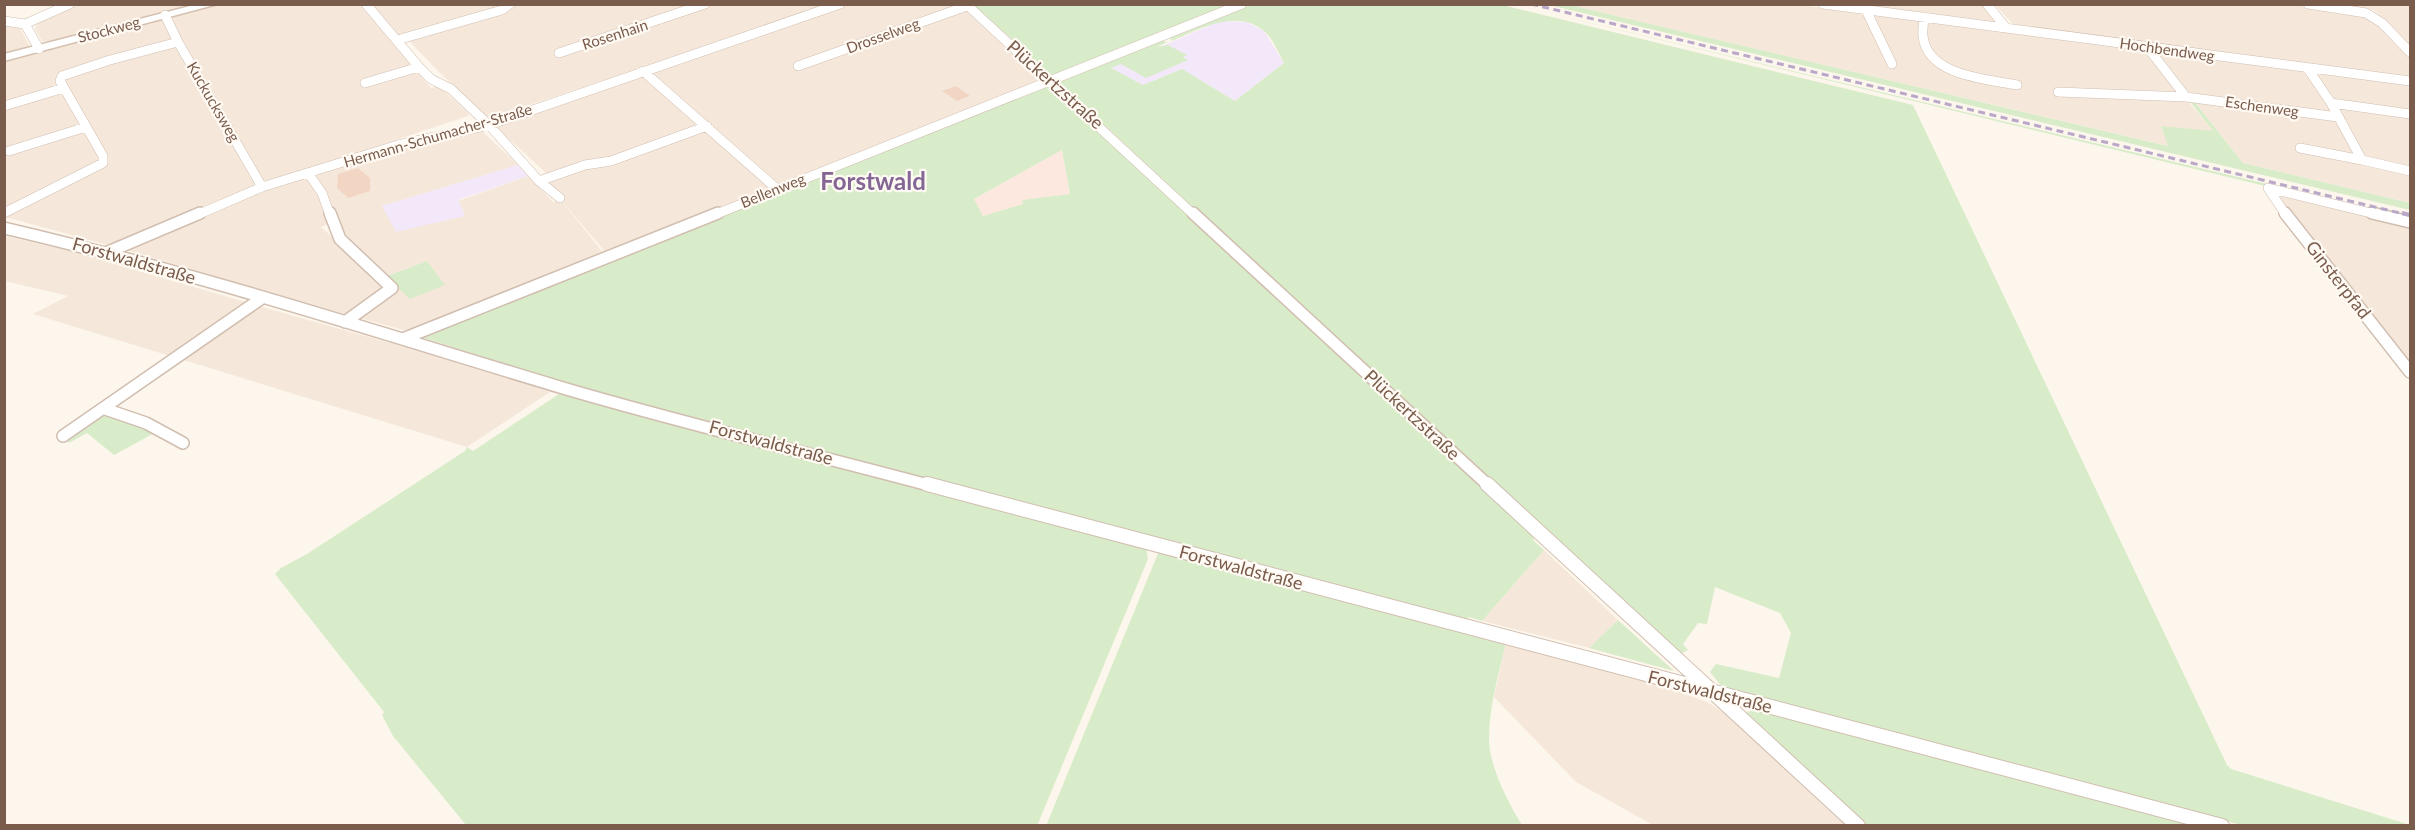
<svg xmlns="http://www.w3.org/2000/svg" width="2415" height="830" viewBox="0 0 2415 830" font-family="Lato,sans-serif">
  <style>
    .residential { fill: #f5e8da }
    .commercial { fill: #fde8e0 }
    .education { fill: #f3e8fa }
    .green { fill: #d8ecc9; fill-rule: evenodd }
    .building { fill: #f3d5c3 }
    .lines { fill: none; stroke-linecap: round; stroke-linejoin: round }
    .street-far2-casing { stroke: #d1beb0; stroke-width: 10 }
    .street-far1-casing { stroke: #d1beb0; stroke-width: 14 }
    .street-casing { stroke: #d1beb0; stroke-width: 16 }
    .secondary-casing { stroke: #d6c0b0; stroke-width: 3 }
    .street-far2 { stroke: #fff; stroke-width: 9 }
    .street-far1 { stroke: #fff; stroke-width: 11 }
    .street { stroke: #fff; stroke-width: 14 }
    .secondary { fill: #fff; fill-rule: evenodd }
    .rail-far1 { stroke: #b9a8c9; stroke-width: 3; stroke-dasharray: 7 4.5; stroke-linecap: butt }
    .rail { stroke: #b9a8c9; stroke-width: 4; stroke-dasharray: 8 6; stroke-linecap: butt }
    .labels { text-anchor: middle; stroke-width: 4.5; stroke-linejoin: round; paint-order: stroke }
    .far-street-label { font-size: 15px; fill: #7a5c4d; stroke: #fffaf3 }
    .street-label { font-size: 18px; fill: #7a5c4d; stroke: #fffaf3 }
    .district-label { font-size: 24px; font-weight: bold; fill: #846695; stroke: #fffaf3 }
  </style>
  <rect width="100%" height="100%" fill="#fdf6ec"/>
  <path class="residential" d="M2291,4L2352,12L2371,19L2410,56V77L2015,26L1995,5Z
    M75,5H203L52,41H42L35,29L37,23Z
    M222,5H361L431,88L439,86L469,114L468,116L249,189L111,246L5,217L4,61L154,19Z
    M369,5H829L490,118L486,117L440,73L409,41L399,36Z
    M847,5H959L1036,76L1037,81L607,254L545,181V172L497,128L498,125L503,122Z
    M1570,5H1800L2139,49L2147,53L2214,132L2161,127L2169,146Z
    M1843,5H1982L1995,21L1992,23Z
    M2326,5H2410V45L2374,10Z
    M5,22L20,28L29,45L28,47L5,54Z
    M2163,53L2410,85V203L2243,163L2158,55Z
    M476,130L483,132L518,165L382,206L396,231L465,215L458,201L528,176L553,202L560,199L605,255L411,332L360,318L427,261L385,277L348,242L326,192L314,176L411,143Z
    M303,178H309L333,222L321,227L386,286L353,312L345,314L126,250L259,193Z
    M2272,193L2410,225V364Z
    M5,236L66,250L249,303L170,356L33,314L68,296L5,281Z
    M255,305L486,370L550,392L467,447L177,358Z
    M1544,550L1618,620L1589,648L1482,621Z
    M1506,642L1638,677L1707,702L1731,717L1848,825H1653L1576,782L1494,697Z"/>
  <path class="commercial" d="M1062,150L1070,195L1023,200V204L983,216L974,199Z"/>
  <path class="education" d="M1220,21L1247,22L1264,31L1284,63L1235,101L1182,69L1143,85L1111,68Z
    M518,165L528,176L458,200L465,216L396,232L382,206Z"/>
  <path class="green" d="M1498,4L1913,105L2227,765L2231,769L2410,825H2241L1723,688L1710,672L1716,664L1779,678L1791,633L1780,613L1715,587L1707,624L1698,623L1683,644L1688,650L1680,654L1146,164L1058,81L1160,40L1167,42L1157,47L1168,45L1187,55L1183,57L1188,60L1146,78L1121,64L1111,68L1143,85L1182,69L1235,101L1284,63C1279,54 1273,38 1264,31C1237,8 1199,29 1172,41L1169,37L1249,5Z
    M974,5H1235L1053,77Z
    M1516,5L2410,218V221Z
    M1549,5H1570L2168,146L2161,126L2213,131L2188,99L2193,100L2243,163L2410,203V210Z
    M1046,86L1052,87L1535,537L1533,540L1544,550L1482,621L1469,617L1465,622L621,400L418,336ZM1062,150L1070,194L1022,200L1023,204L983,216L974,199Z
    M427,261L445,285L410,299L385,277Z
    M562,392L1146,548L1148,559L1037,826L466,825L393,736L382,715L384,712L275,574L281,568L307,554L465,451L467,447L473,451Z
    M104,414L158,431L114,455L87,433L69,443L66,439Z
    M1159,551L1506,642C1499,674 1489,706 1489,739C1489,765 1508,803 1522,825L1046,826Z
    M1618,620L1674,671L1589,648Z
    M1756,710L2197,825H1866L1750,719L1746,712Z"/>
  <path class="building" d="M956,86L970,96L957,101L942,91Z
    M358,168L370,178V191L348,198L337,188L338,174Z"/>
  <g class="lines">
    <g class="street-far2-casing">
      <path id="street-far2" d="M366,4L419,67L431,79L451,89L489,125L539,181L560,198
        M966,4L1194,215
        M1823,4L2410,81
        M1987,4L2006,28
        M2308,4L2366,13L2382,23L2410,52
        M1866,10L1892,64
        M165,15L178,42L262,187
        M1924,17C1924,23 1922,30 1923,36C1927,76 1987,79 2017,85
        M4,21L25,24
        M25,24L70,4
        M25,24L39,49
        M397,40L502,10L510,4
        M559,53L705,4
        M798,66L967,6
        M643,71L777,189
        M365,83L419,67
        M2058,92L2186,97L2148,48
        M2186,97L2338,117
        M2331,103L2410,114
        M4,106L64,88
        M2300,148L2362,160L2331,103L2308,69
        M9,151L86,127
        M2362,160L2410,171
        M308,173L322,193L330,215
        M539,181L585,165L611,161L707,126
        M2268,188L2286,215
        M2268,188L2379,215
        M4,213L103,163V156L60,81L62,76L110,60L178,42
        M197,215L262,187L398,145L489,125L840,4
        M714,215L1242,4"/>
    </g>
    <g class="street-far1-casing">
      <path id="street-far1" d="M330,213L340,239L392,288L345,322
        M1193,213L1489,486
        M2285,213L2410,372
        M2372,213L2410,222
        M4,228C193,272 377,332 563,388C685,424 809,453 932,486
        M108,252L200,213
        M405,338L718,213
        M105,409L146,423L183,443
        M63,436L262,298"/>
    </g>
    <g class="street-casing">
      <path id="street" d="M927,484L2222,826
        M1487,484L1858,826"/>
    </g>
    <g class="secondary-casing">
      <path id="secondary" d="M198,4H218L4,61V54Z"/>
    </g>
    <use href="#street-far2" class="street-far2"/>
    <use href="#street-far1" class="street-far1"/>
    <use href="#street" class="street"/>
    <use href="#secondary" class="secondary"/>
    <path class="rail-far1" d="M1531,4L2408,215"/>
    <path class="rail" d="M2402,213L2410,215"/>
  </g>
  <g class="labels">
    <g class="far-street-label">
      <text transform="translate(109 30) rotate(-15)" y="5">Stockweg</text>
      <text transform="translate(615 35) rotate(-18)" y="5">Rosenhain</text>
      <text transform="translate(883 36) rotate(-20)" y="5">Drosselweg</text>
      <text transform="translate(2167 50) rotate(8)" y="5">Hochbendweg</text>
      <text transform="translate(213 102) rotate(60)" y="5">Kuckucksweg</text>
      <text transform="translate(2262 107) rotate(8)" y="5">Eschenweg</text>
      <text transform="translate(438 136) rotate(-16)" y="5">Hermann-Schumacher-Straße</text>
      <text transform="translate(773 191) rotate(-22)" y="5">Bellenweg</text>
    </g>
    <g class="street-label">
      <text transform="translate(1055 85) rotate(42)" y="6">Plückertzstraße</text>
      <text transform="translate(134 261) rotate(16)" y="6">Forstwaldstraße</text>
      <text transform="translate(2338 280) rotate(52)" y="6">Ginsterpfad</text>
      <text transform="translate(1412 415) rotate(43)" y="6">Plückertzstraße</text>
      <text transform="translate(771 443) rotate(15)" y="6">Forstwaldstraße</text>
      <text transform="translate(1241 568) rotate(15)" y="6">Forstwaldstraße</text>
      <text transform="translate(1710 692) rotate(14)" y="6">Forstwaldstraße</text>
    </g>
    <g class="district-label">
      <text x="873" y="190">Forstwald</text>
    </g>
  </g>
  <rect width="2415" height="830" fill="none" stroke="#7a5c4d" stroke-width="12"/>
</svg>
